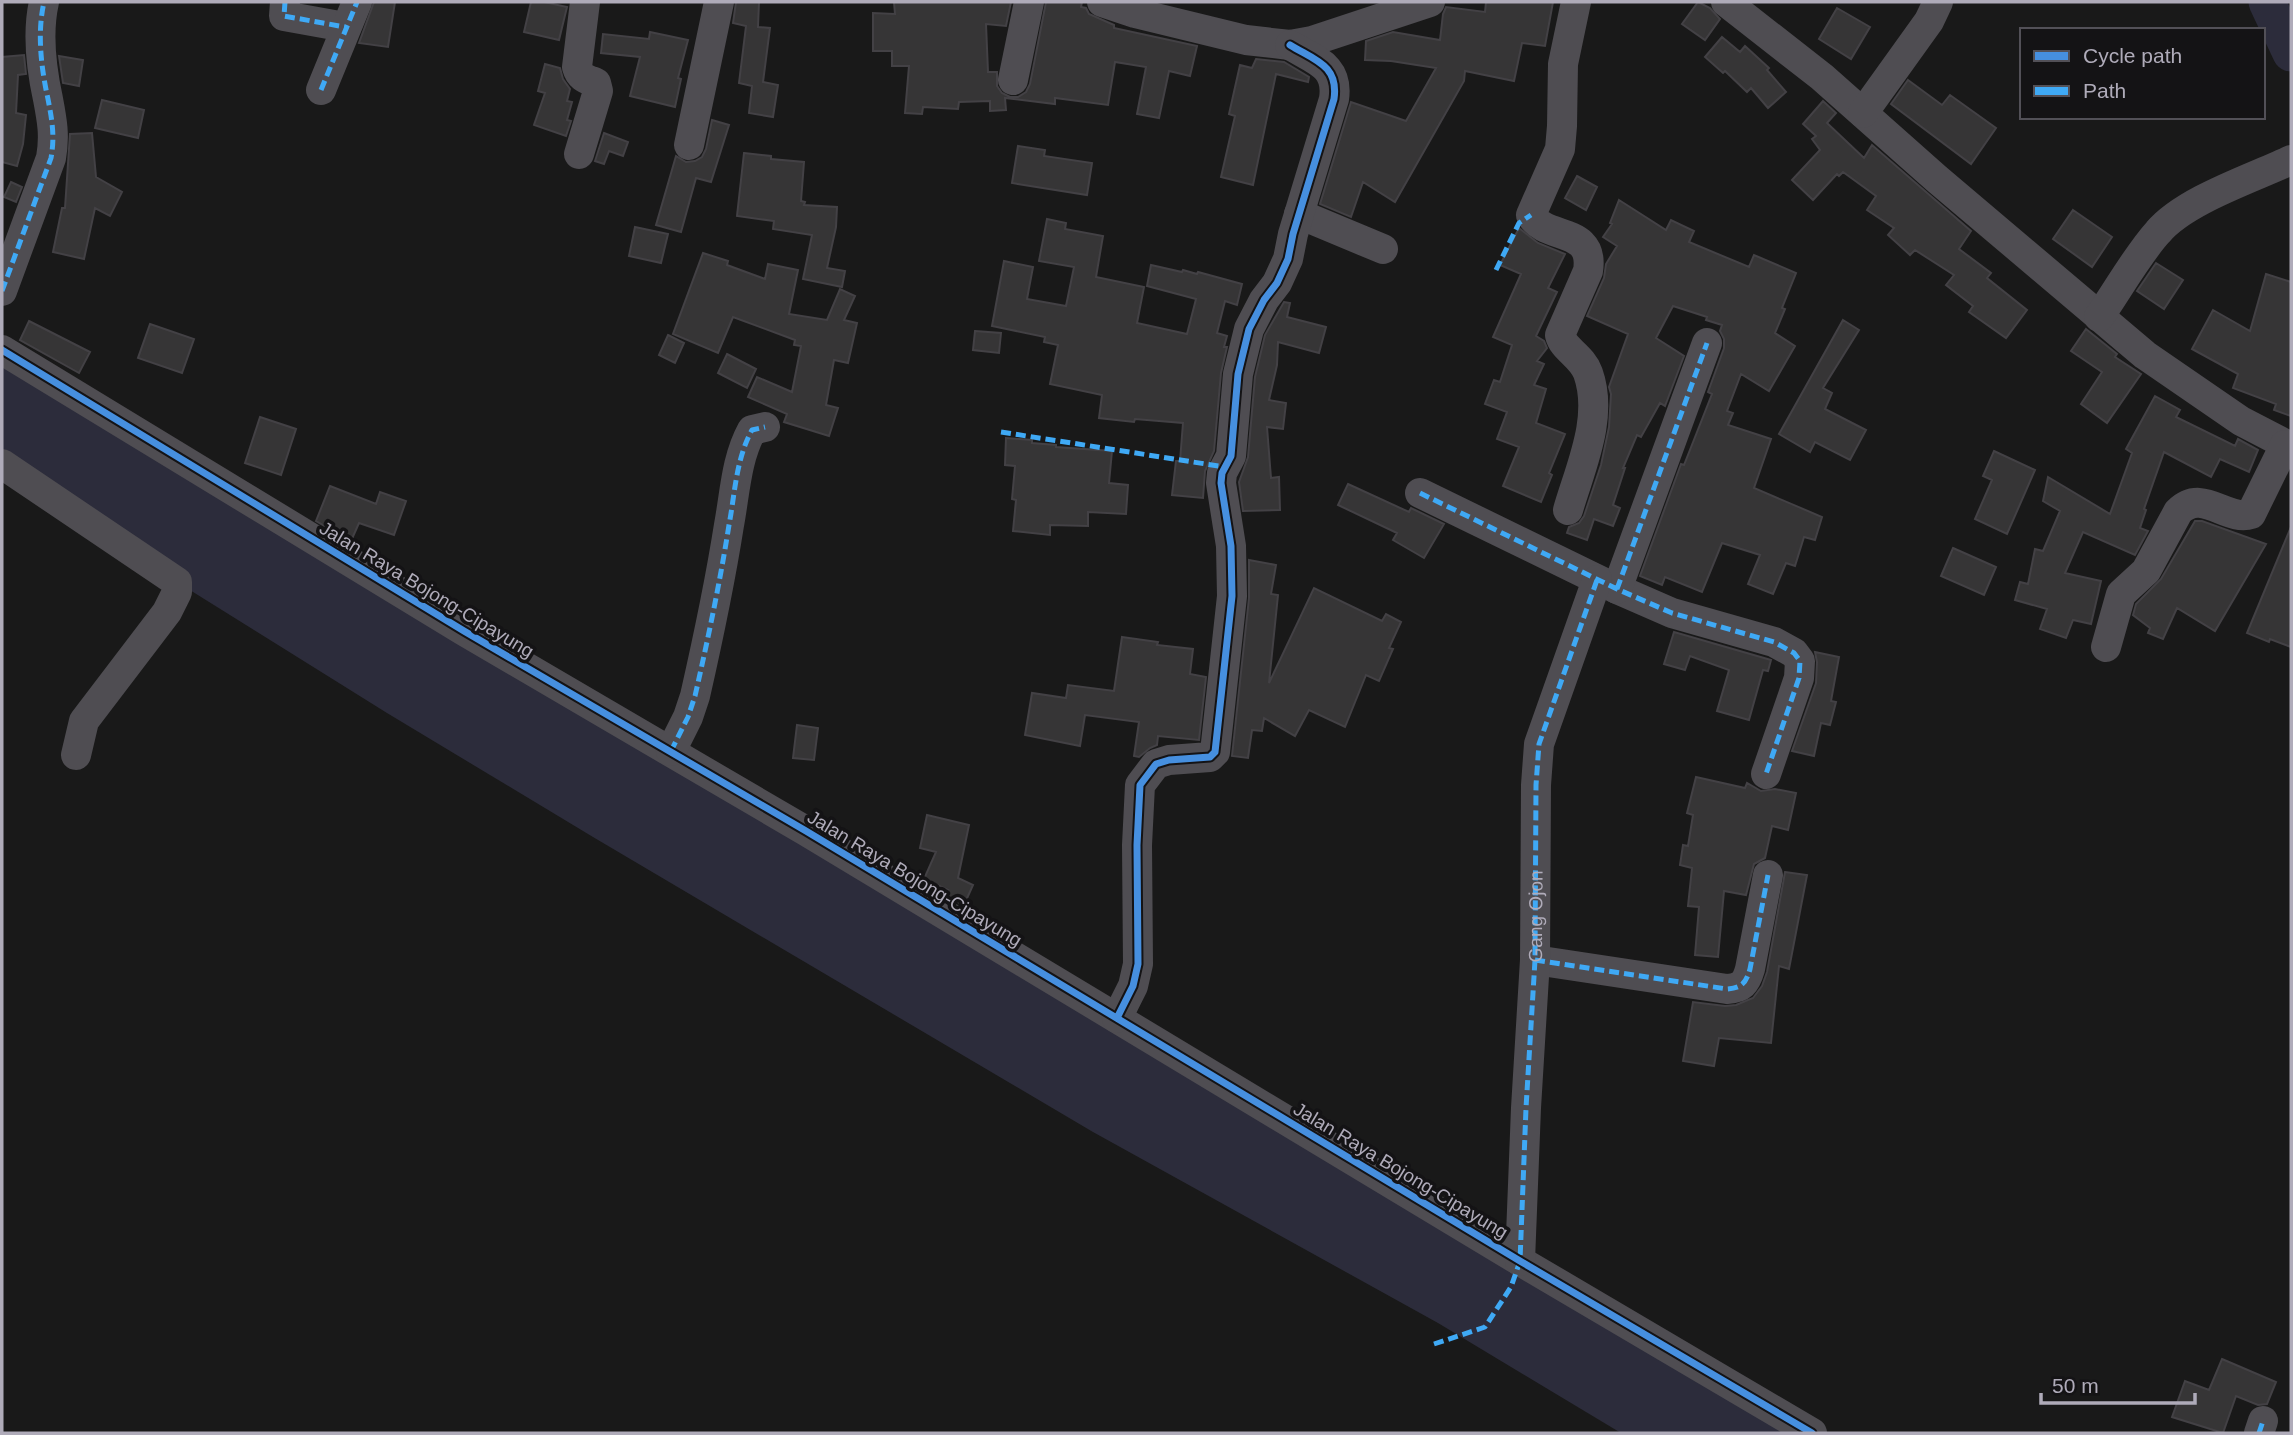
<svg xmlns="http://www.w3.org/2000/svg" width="2293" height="1435" viewBox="0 0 2293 1435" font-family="Arial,sans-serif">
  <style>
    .water { fill: #2c2c3b }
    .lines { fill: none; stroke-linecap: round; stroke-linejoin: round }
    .river { stroke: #2c2c3b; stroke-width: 37 }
    .building { fill: #363536; stroke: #434145; stroke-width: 2 }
    .minor { stroke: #4f4d52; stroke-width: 30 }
    .quiet { stroke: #3fa9f5; stroke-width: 5; stroke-dasharray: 10 5; stroke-linecap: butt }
    .cycleway-casing { stroke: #141315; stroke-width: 11 }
    .cycleway { stroke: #468fdf; stroke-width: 7 }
    .labels { text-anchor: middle; stroke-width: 7; stroke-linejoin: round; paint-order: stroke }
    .street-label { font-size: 19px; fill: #afabb9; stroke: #141315 }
  </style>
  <rect width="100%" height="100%" fill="#191919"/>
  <path class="water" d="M2,349L1809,1433H1621L1438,1323L1093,1132L593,837L387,713L177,582L2,464Z"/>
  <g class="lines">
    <path class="river" d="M2267,2L2291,53"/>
  </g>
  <path class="building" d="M374,2H395L388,47L359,43Z
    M531,2H544L567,7L559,40L524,32Z
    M736,2H759L758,27L770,28L763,82L778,85L773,117L749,113L752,86L739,83L746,26L733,23Z
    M894,2H1011L1006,26L986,24L988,72H997V86L1002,93L1010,97H1018L1026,92L1030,84L1046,2H1082L1081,7L1086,8L1089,14L1114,25V28L1197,46L1190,76L1169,71L1159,118L1137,114L1146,67L1115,62L1108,105L1055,98V104L1005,98L1006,110L990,111V101L959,102L958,109L923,107L922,114L905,113L909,66H892V51H873V13L895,14Z
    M1486,2H1553L1545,46L1522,43L1514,81L1465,71L1464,81L1395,202L1363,182L1351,217L1320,204L1351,102L1406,121L1436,68L1391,61L1365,60L1366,41L1393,32L1440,40L1443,14L1446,7L1485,12Z
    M1698,2L1710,8L1720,19L1705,40L1682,24Z
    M1837,8L1870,27L1851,59L1819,39Z
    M650,32L688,40L678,78L681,79L675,107L630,96L640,57L601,53L603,34L649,39Z
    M1722,37L1740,52L1745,46L1769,68L1767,70L1786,92L1768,108L1751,88L1747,92L1725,71L1723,73L1705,57Z
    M24,55L26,74L18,75L16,113L26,115L23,144L17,166L2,162V57Z
    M59,56L83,60L79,86L63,83Z
    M1256,59L1284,62L1309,77L1308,82L1276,74L1253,185L1221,177L1235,116L1229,114L1240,65L1252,68Z
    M545,64L560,68L563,79L570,89L567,101L572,102L567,120L571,121L566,136L534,125L545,93L538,91Z
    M1908,80L1942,105L1950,95L1996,128L1971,164L1891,104Z
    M102,100L144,110L138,138L95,128Z
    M1823,101L1836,113L1827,123L1864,158L1872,145L1971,231L1959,249L1991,273L1987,278L2027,310L2006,338L1969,312L1973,306L1946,285L1954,275L1915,250L1910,255L1888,235L1894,228L1867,210L1876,196L1843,172L1839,176L1837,174L1813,200L1792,180L1820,150L1812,139L1816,136L1803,124Z
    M712,120L729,125L711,182L696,178L681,232L656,225L676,156L686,162L695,161L702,157L706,149Z
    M92,133L96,177L122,192L110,216L95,208L84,259L53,252L62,208H65L70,134Z
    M604,133L628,142L623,156L609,151L604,164L595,161Z
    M1018,146L1045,150L1044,156L1092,163L1087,195L1012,183Z
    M744,153L771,156V159L804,162L801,201L805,202L804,205L837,207L836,227L827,268L845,271L842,287L803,279L812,235L773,229L774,221L737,216Z
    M1577,176L1597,187L1586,210L1565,198Z
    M11,182L22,187L16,202L4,197Z
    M1619,200L1666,230L1671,220L1694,231L1689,242L1749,267L1754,255L1796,273L1782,308L1785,309L1775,333L1795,346L1769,391L1741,374L1727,411L1733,413L1728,425L1771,439L1754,488L1822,517L1815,540L1804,537L1795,566L1786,563L1773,594L1748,584L1760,555L1722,543L1702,592L1665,577L1662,585L1640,576L1681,464L1684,465L1712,394L1708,392L1724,348V339L1720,331L1722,325L1706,320L1707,317L1673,306L1656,338L1684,356L1665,406L1660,403L1641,437L1637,435L1623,468H1625L1613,505L1620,508L1613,526L1594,519L1587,540L1567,533L1569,527L1579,523L1584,516L1601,465L1609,427L1611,394L1609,387L1628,334L1587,316L1604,278L1606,264L1617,246L1603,237L1612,224L1610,223Z
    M2073,210L2112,237L2092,267L2053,239Z
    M1047,219L1066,223L1065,229L1103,236L1096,277L1144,287L1137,323L1187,334L1196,299L1147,286L1151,265L1182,272L1183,270L1197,274L1198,272L1242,284L1237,305L1225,301L1217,333L1227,336L1224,347H1227L1221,373L1214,451L1205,471L1203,498L1172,495L1176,461H1180L1183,423L1135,419L1134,422L1099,418L1102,395L1050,384L1058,345L1044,342L1045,337L992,326L1004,261L1033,267L1027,299L1066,306L1074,267L1039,261Z
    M635,227L668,234L661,263L629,256Z
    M1519,228L1538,243L1565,254L1548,288L1557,292L1536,336L1544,341L1547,348L1537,361L1544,364L1534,385L1546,389L1536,423L1565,434L1549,473L1552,475L1541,502L1503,486L1519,447L1497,439L1507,412L1485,404L1494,380L1500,382L1512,345L1493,337L1521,274L1500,265Z
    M703,253L728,261L727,265L765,279L768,264L798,270L789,314L827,320L840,289L855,296L844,320L857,323L848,363L834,360L826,405L838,408L829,436L784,422L787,414L748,397L757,377L792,392L801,346L794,345L795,340L733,317L718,353L673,334Z
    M2156,263L2183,280L2164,309L2137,291Z
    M2266,274L2291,282V416L2274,410L2276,404L2233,388L2238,374L2192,349L2213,310L2250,331Z
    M1284,302L1290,303L1287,317L1326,327L1319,353L1278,342L1277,365L1269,400L1286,403L1283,429L1267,427L1271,478L1279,477L1280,510L1243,511L1239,482L1248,457L1255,377L1265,335Z
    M1843,320L1859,330L1823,388L1832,393L1825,409L1866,430L1850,460L1815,442L1810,452L1779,434Z
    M29,321L90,352L79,373L20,340Z
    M150,324L194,339L182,373L138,358Z
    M2086,329L2117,354L2115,357L2141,374L2107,423L2081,404L2102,372L2071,351Z
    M975,331L1001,333L999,353L973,350Z
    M668,335L684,343L675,363L659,355Z
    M727,354L756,369L747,388L718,373Z
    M2155,396L2180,410L2176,417L2235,446L2238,439L2258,450L2249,472L2220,459L2211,477L2164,452L2144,509L2146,510L2140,528L2148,531L2135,555L2083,532L2065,573L2101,581L2091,624L2073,620L2066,638L2040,629L2047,609L2015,600L2020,582L2028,584L2035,549L2043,551L2060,511L2043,501L2048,477L2110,514L2132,453L2126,449Z
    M260,417L296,429L281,475L245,463Z
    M1006,438L1032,440V443L1056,445V447L1112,451L1109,483L1128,485L1126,514L1088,512V526L1050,525V535L1013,531L1016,500L1012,499L1015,466L1005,465Z
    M1994,451L2035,470L2007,534L1975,519L1992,480L1983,476Z
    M1348,484L1409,512L1411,508L1444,524L1424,558L1393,540L1397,533L1338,505Z
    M330,486L376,504L380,492L406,501L394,535L359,523L351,541L316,521Z
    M2195,521H2202L2266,544L2215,631L2177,608L2163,639L2148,633L2150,628L2133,615L2136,604L2161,579Z
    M2291,527V647L2270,639L2269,642L2247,633Z
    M1953,548L1996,567L1984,595L1941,576Z
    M1249,560L1276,565L1271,594L1278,595L1269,683L1314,588L1382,621L1386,614L1401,622L1389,648L1393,649L1379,681L1366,675L1345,727L1309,710L1295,736L1264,718L1262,731L1252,730L1248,758L1232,756L1249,598Z
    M1674,632L1771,660L1768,671L1763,670L1749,720L1717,711L1729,670L1690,656L1685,670L1664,664Z
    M1122,637L1158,642L1157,645L1193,649L1190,674L1206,677L1199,740L1158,736L1157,745L1150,748L1139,757L1134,756L1139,722L1085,715L1080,746L1025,735L1032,693L1066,698L1068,685L1114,691Z
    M1815,652L1839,657L1831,701L1836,702L1830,725L1821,723L1814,756L1792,751L1816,683L1817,662Z
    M797,725L818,728L814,760L793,758Z
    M1696,777L1745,788L1747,783L1761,791L1775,789L1796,793L1788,830L1772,826L1765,858L1754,864L1746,895L1724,891L1718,957L1695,955L1699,907L1688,906L1692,868L1680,865L1683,845L1688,846L1693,815L1687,813Z
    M927,815L969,825L958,878L973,885L964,905L945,895L948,890L924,879L936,852L920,848Z
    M1785,872L1807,875L1789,969L1779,966L1771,1043L1719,1038L1714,1066L1683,1061L1693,1002L1725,1006L1736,1005L1753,998L1762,986L1767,972Z
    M2222,1359L2276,1382L2267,1404L2258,1405L2236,1396L2223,1433L2172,1417L2185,1381L2209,1390Z"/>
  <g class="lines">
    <g class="minor">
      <path d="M285,2L284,16L345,27"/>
      <path d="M1102,2L1135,13L1246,40L1290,45L1312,41L1430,2"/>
      <path d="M1726,2L1822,77L1937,179L2145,355L2241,421L2291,447"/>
      <path d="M1013,80L1029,2"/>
      <path d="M321,90L357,2"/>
      <path d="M1863,113L1929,21L1938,2"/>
      <path d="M689,145L719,2"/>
      <path d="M579,154L598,91L596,83C587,79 580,78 577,67L585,2"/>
      <path d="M1299,214L1383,249"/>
      <path d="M2,291L51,158C55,136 52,120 48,99C41,67 37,33 44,2"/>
      <path d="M2099,317C2118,290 2137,255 2158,232C2185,200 2253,178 2291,160"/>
      <path d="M2,350L464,631L806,831L1520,1261L1812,1433"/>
      <path d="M2,464L177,582V592L167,612L84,721L76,755"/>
      <path d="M1420,493L1617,589L1672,613L1774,642L1794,653L1800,661L1799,678L1766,774"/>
      <path d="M1568,510C1580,468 1604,418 1588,373C1582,356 1563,349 1560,335L1588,271C1595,226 1546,241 1531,215L1560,149L1562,126L1563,64L1576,2"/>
      <path d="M1617,589L1707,343"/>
      <path d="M2106,647L2121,594L2146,571L2178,512C2202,487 2227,522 2251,514L2285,445"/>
      <path d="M671,751L688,717L695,696C708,639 720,582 729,525C735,493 736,459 752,430L765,427"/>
      <path d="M1535,960L1727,989C1742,988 1746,983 1750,969L1768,875"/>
      <path d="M1117,1018L1133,986L1138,964L1137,845L1140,785L1156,764L1169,760L1210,757L1215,752L1232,596L1231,546L1221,483L1222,473L1231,456L1238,374L1249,329L1264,300L1277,283L1288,259L1293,234L1334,99C1339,65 1314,60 1290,45"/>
      <path id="s1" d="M1520,1261L1526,1108L1535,960L1536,785L1539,744L1597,580"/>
      <path d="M2259,1433L2263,1421"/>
    </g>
    <path class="quiet" d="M285,2L284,16L345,27
      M321,90L357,2
      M1496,270L1519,223L1531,215
      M2,291L51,158C55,136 52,120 48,99C41,67 37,33 44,2
      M1001,432L1225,467
      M1420,493L1617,589L1672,613L1774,642L1794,653L1800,661L1799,678L1766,774
      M1617,589L1707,343
      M671,751L688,717L695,696C708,639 720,582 729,525C735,493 736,459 752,430L765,427
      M1535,960L1727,989C1742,988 1746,983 1750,969L1768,875
      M1434,1344L1485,1327L1511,1287L1520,1261L1526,1108L1535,960L1536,785L1539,744L1597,580
      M2259,1433L2263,1421"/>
    <g class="cycleway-casing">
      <path id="cycleway" d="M2,350L464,631L806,831L1520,1261L1812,1433
        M1117,1018L1133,986L1138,964L1137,845L1140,785L1156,764L1169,760L1210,757L1215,752L1232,596L1231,546L1221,483L1222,473L1231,456L1238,374L1249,329L1264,300L1277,283L1288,259L1293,234L1334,99C1339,65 1314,60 1290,45"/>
    </g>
    <use href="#cycleway" class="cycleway"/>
  </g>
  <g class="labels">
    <g class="street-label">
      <text transform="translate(427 589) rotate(31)" y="7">Jalan Raya Bojong-Cipayung</text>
      <text transform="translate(915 878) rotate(31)" y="7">Jalan Raya Bojong-Cipayung</text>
      <text dy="7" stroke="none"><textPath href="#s1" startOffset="345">Gang Ojon</textPath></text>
      <text transform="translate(1401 1170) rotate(31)" y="7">Jalan Raya Bojong-Cipayung</text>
    </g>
  </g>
  <rect width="2293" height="1435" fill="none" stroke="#afabb9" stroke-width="7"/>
  <rect x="2020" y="28" width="245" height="91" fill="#141315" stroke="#525057" stroke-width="2"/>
  <rect x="2034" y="51" width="35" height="10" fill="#468fdf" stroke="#525057" stroke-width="2"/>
  <text x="2083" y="63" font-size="21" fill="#afabb9">Cycle path</text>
  <rect x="2034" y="86" width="35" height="10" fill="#3fa9f5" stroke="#525057" stroke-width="2"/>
  <text x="2083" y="98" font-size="21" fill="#afabb9">Path</text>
  <path d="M2041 1393v10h154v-10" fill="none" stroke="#afabb9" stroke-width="3.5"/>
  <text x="2052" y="1393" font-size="21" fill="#afabb9" stroke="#141315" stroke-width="5" paint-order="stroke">50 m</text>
</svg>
